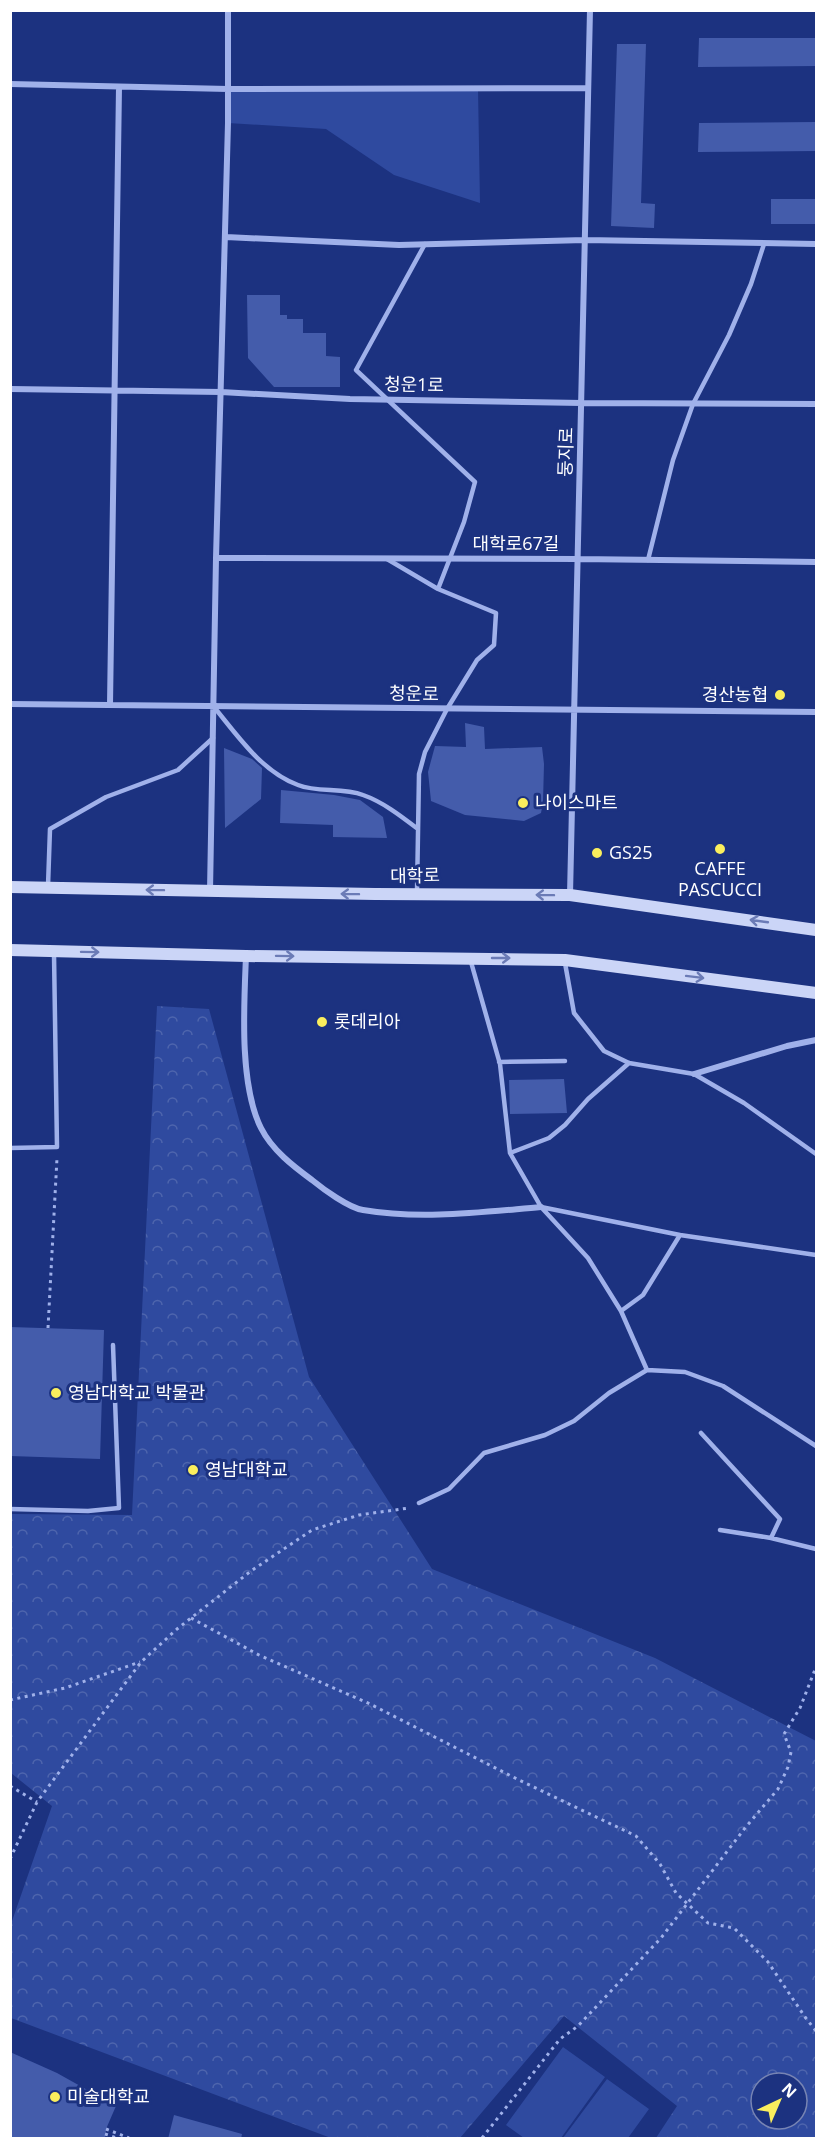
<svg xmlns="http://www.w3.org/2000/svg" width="827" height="2149" viewBox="0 0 827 2149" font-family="'Open Sans','Noto Sans KR',sans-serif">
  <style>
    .green { fill: #2f4a9f }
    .forest { fill: url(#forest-crowns); fill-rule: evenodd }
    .building { fill: #445cab }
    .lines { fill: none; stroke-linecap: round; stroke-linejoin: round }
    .path { stroke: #a0b1ea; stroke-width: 3; stroke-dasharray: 3 4.5; stroke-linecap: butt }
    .service { stroke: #a0b1ea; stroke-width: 4.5 }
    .minor { stroke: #a0b1ea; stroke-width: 6 }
    .secondary { stroke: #cbd5f7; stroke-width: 12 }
    .oneway { stroke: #6b7bb6 }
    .poi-dot { fill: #faee5d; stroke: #1c3280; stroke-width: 2 }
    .labels { text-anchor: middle; stroke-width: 6; stroke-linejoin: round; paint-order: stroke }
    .street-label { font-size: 18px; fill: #fff; stroke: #1c3280 }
    .poi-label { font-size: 18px; fill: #fff; stroke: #1c3280; text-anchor: start }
  </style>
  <defs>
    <pattern id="forest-crowns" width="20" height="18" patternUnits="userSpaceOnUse" patternTransform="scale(1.5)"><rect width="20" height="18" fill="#2f4a9f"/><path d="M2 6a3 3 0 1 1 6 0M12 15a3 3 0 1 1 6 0" fill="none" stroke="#4e65ad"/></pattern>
  </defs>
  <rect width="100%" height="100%" fill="#1c3280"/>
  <path class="green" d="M228,89H478L480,203L394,175L326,129L228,123Z
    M563,2047L605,2077L561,2138H524L506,2125Z
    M607,2079L649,2109L628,2138H563Z"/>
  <path class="forest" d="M157,1006L209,1009L309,1377L432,1569L655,1658L816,1741V2138H656L677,2106L564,2016L460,2138H331L11,2018V1924L52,1806L11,1773V1514L132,1515ZM761,2083H797V2119H761Z"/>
  <path class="building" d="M699,38H816V66L698,67Z
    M617,44H646L641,203L655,204L654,228L611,226Z
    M816,122V151L698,152L699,123Z
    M771,199H816V224H771Z
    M247,295H280V315H287V319H303V333H326V356L340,357V387H274L248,358Z
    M465,723L484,727L485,749L542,747L544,764L543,802L541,813L524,821L465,815L431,801L428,772L435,746L466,747Z
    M224,748L252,759L262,768L261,799L225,828Z
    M281,790L334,795L360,800L383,817L387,838L333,837V825L280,823Z
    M564,1079L567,1113L510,1114L509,1080Z
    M10,1327L104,1330L100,1459L10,1456Z
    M10,2052L57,2073L116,2106L106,2129L105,2139H10Z
    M174,2115L242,2134L241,2139H168Z"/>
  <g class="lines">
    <path class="path" d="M48,1328L57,1158
      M191,1618L259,1655L370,1704L519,1780L636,1836L660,1864L676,1893L708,1923L734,1928L768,1962L805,2017L816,2031
      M10,1700L65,1688L140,1662
      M10,1786L37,1802
      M10,1859L37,1802L141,1662L177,1629L251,1571L312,1530L359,1515L409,1508
      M106,2129L129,2138
      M105,2134L117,2138
      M482,2138L560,2039L578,2026L661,1938L745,1828L778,1789L788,1767L791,1752L784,1734L800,1708L816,1667"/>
    <path class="service" d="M425,244L356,370L475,482L464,522L438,589
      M387,559L438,589L496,613L494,645L477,660L447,709L425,752L419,774L417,892
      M648,560L673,460L693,404L729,335L751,284L764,244
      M214,707C237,735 262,772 298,785C318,793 342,787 363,795C383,802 401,816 418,829
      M48,886L50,829L106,797L178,770L213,738
      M471,962L500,1064L510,1153L541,1207L588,1258L621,1311L647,1370L685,1372L723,1386L816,1446
      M565,963L574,1013L604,1051L629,1063L694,1074L744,1103L816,1154
      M499,1062L565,1061
      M10,1148L57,1147L54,954
      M510,1153L549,1138L565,1125L588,1099L629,1063
      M541,1207L680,1235L643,1295L621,1311
      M680,1235L816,1255
      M701,1433L780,1519L771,1538
      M419,1503L449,1489L484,1453L545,1435L574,1421L609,1393L647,1370
      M10,1509L88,1511L119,1508L113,1345
      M720,1530L771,1538L816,1549"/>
    <path class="minor" d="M10,84L228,89L588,88
      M226,237L399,245L585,240L816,244
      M10,389L221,392L350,399L582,403L816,404
      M216,558L578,559L816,562
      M10,704L816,712
      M110,705L119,87
      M210,891L216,558L228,123V10
      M570,895L590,10
      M246,956C244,1005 239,1084 261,1128C272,1150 293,1166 312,1180C323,1189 349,1208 363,1210C421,1220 482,1212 541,1207
      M694,1074L787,1046L816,1040"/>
    <path class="secondary" d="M10,887L375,894L570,895L816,930
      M10,950L246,956L565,960L816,993"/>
  </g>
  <defs><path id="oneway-shaft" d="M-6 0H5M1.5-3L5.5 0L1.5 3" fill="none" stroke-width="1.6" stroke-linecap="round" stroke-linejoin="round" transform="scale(1.5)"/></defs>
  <g class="oneway">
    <use href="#oneway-shaft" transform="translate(155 890) rotate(-179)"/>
    <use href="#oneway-shaft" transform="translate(350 894) rotate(-179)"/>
    <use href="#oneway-shaft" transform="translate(545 895) rotate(-179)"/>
    <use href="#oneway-shaft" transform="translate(759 921) rotate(-172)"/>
    <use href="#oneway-shaft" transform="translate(90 952) rotate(1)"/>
    <use href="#oneway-shaft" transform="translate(285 956) rotate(1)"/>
    <use href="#oneway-shaft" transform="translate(501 958)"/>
    <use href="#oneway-shaft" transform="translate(695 977) rotate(7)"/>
  </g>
  <g class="poi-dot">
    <circle cx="780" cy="695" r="6"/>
    <circle cx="523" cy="803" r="6"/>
    <circle cx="720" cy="849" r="6"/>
    <circle cx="597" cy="853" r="6"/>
    <circle cx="322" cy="1022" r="6"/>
    <circle cx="56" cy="1393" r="6"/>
    <circle cx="193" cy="1470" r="6"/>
    <circle cx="55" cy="2097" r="6"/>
  </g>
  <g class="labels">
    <g class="street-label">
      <text transform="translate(414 385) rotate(1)" y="6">청운1로</text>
      <text transform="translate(566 452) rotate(-88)" y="6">둥지로</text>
      <text x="516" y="550">대학로67길</text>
      <text transform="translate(414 694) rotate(1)" y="6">청운로</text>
      <text transform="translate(415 876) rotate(-1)" y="6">대학로</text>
    </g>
    <g class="poi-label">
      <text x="768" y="701" text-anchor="end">경산농협</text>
      <text x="535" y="809">나이스마트</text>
      <text x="609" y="859">GS25</text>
      <text x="720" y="875" text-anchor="middle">CAFFE<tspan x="720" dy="21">PASCUCCI</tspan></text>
      <text x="334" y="1028">롯데리아</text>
      <text x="68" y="1399">영남대학교 박물관</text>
      <text x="205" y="1476">영남대학교</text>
      <text x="67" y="2103">미술대학교</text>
    </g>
  </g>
  <rect width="827" height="2149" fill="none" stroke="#ffffff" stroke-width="24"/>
  <g transform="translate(779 2101) rotate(44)"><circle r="28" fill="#1c3280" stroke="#7784b3" stroke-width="1.5"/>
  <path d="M0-4.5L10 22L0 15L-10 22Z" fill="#faee5d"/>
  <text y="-9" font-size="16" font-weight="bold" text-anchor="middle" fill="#ffffff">N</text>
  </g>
</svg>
